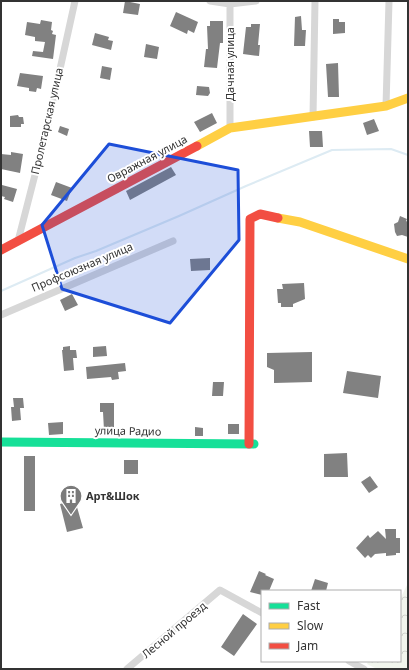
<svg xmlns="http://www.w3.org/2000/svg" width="409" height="670" viewBox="0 0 409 670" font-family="'Noto Sans',sans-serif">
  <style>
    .forest { fill: url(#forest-crowns) }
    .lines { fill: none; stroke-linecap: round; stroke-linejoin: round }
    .stream { stroke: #ddebf3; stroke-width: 2 }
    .building { fill: #818181 }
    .street { stroke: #d7d7d7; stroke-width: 7 }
    .fast { stroke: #16e098; stroke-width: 9 }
    .slow { stroke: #ffcf43; stroke-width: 9 }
    .jam { stroke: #f24e42; stroke-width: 9 }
    .marked { fill: #1d4ed8; fill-opacity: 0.2; stroke: #1d4ed8; stroke-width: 3; stroke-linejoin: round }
    .labels { text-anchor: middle; stroke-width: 4; stroke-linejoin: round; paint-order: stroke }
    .street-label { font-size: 11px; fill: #333; stroke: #fff }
    .poi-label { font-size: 11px; font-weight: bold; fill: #333; stroke: #fff; text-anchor: start }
  </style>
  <defs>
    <pattern id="forest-crowns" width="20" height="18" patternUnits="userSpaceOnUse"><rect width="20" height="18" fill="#f1f5ed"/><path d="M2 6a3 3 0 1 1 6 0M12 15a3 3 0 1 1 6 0" fill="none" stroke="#cfd2cc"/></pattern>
  </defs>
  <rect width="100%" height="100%" fill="#fff"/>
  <path class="forest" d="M407,585L408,667L407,669H377L367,664L368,661H400V599Z"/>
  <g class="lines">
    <path class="stream" d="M1,291L75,258L96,251L179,216L246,186L332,150L391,149L408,155"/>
  </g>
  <path class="building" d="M125,1L140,4L138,15L123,13Z
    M176,12L198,22L194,33L188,30L187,34L170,26Z
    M301,16L302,30H306L305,46H294L295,17Z
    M333,19H339V22H345V33L333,34Z
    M41,20L52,22L51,30L53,31L52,34L56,35L53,59L32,56L33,51L43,52L45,42L35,41V37L25,35L27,22L40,24Z
    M210,21H223V43H220L217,68L204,67L206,49H208L207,26H210Z
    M251,24H260L258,45H260L259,56L243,54L246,27H251Z
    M95,33L109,37L108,40L113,41L111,50L92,45Z
    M146,44L159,47L157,59L144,57Z
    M338,63L339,97H328L326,64Z
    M102,66L112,68L110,80L100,78Z
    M20,73L43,76L41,89L37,88L36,92L29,91V88L17,86Z
    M197,86L209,87L210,93L208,96L196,95Z
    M212,113L217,123L200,132L194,122Z
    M18,115L19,117H23L24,124H21V127H10V116Z
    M374,119L379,131L367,135L363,123Z
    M60,126L69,129L67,136L58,132Z
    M309,131H322L323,147H310Z
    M11,152L23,154L20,173L1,169V154L11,155Z
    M171,167L176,175L130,200L126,191Z
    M56,182L72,188L67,201L51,195Z
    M2,185L17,189L13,202L4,199L5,197L1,196Z
    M400,216L407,219L406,221L408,222V237L402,235L397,236L395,232L394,224L398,222Z
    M210,258V270L191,271L190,259Z
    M304,283L305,299L293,304V307H281V303H278L277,289H283L282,284Z
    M72,294L78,305L65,311L60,300Z
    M70,346V350H76L77,358H73L74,370L64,371L62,350H63V347Z
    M106,346L107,356L93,357V347Z
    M312,352V382L274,383V370L267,367V353Z
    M125,363L126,371L118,372L119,379L112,380L111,377L87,379L86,367Z
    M347,371L381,376L378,398L343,393Z
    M213,382H224L223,396H212Z
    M13,398H23L24,408H20L21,420L12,421L11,407H14Z
    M100,403H114V430H104L103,412H100Z
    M63,422V434L49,435L48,423Z
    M228,424H239V434H228Z
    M195,427L203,428V436H195Z
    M347,453L348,477H324V454Z
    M24,456H35V511H24Z
    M124,460H138V474H124Z
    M370,476L378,487L369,493L361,482Z
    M75,500L83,528L67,532L60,504Z
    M385,529H396V538H400V553H396V555L386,556V553L375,554L371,558L368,555L365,558L356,548L368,535L370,538L378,531L386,539Z
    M259,571L266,574L265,575L274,579L269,591H262V595L250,592Z
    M315,579L328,583L326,591H311Z
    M243,614L257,624L234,656L221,647Z"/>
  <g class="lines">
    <path class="street" d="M210,1L230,4L256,1
      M230,1V128
      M386,106L389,1
      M313,117L315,1
      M18,241L47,128L75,1
      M1,315L173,241
      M349,661L364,669
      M127,669L220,590L262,613"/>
    <path class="fast" d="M1,442L254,444"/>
    <path class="slow" d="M197,146L230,128L386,106L408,98
      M278,218L300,222L408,259"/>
    <path class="jam" d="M1,250L197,146
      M249,444L250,219L260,214L278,218"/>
  </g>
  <path class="marked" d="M109,144L238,170L239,240L170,323L62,289L42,225Z"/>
  <defs>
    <g id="building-pin" transform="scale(1.15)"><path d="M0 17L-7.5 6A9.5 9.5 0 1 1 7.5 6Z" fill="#7a7a7a" stroke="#fff"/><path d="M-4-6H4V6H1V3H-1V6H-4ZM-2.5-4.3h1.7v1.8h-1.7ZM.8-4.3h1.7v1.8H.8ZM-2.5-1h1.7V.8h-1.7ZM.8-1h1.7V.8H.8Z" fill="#fff"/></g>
  </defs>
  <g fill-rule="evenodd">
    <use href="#building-pin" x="71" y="496"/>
  </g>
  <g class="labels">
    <g class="street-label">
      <text transform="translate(230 64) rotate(-90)" y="4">Дачная улица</text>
      <text transform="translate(47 121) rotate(-77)" y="4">Пролетарская улица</text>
      <text transform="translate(147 159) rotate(-28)" y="4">Овражная улица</text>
      <text transform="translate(82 267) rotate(-23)" y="4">Профсоюзная улица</text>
      <text transform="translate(128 431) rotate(1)" y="4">улица Радио</text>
      <text transform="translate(174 630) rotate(-40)" y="4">Лесной проезд</text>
    </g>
    <g class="poi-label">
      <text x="86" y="500">Арт&amp;Шок</text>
    </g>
  </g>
  <rect width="409" height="670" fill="none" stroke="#333333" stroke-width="4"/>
  <rect x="261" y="590" width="140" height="72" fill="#ffffff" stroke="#adadad"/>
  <rect x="269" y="603" width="20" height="6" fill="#16e098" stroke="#adadad"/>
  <text x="297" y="610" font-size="12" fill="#333333">Fast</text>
  <rect x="269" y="623" width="20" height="6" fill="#ffcf43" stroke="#adadad"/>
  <text x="297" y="630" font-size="12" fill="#333333">Slow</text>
  <rect x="269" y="643" width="20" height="6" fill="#f24e42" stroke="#adadad"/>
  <text x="297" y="650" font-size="12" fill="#333333">Jam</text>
</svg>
